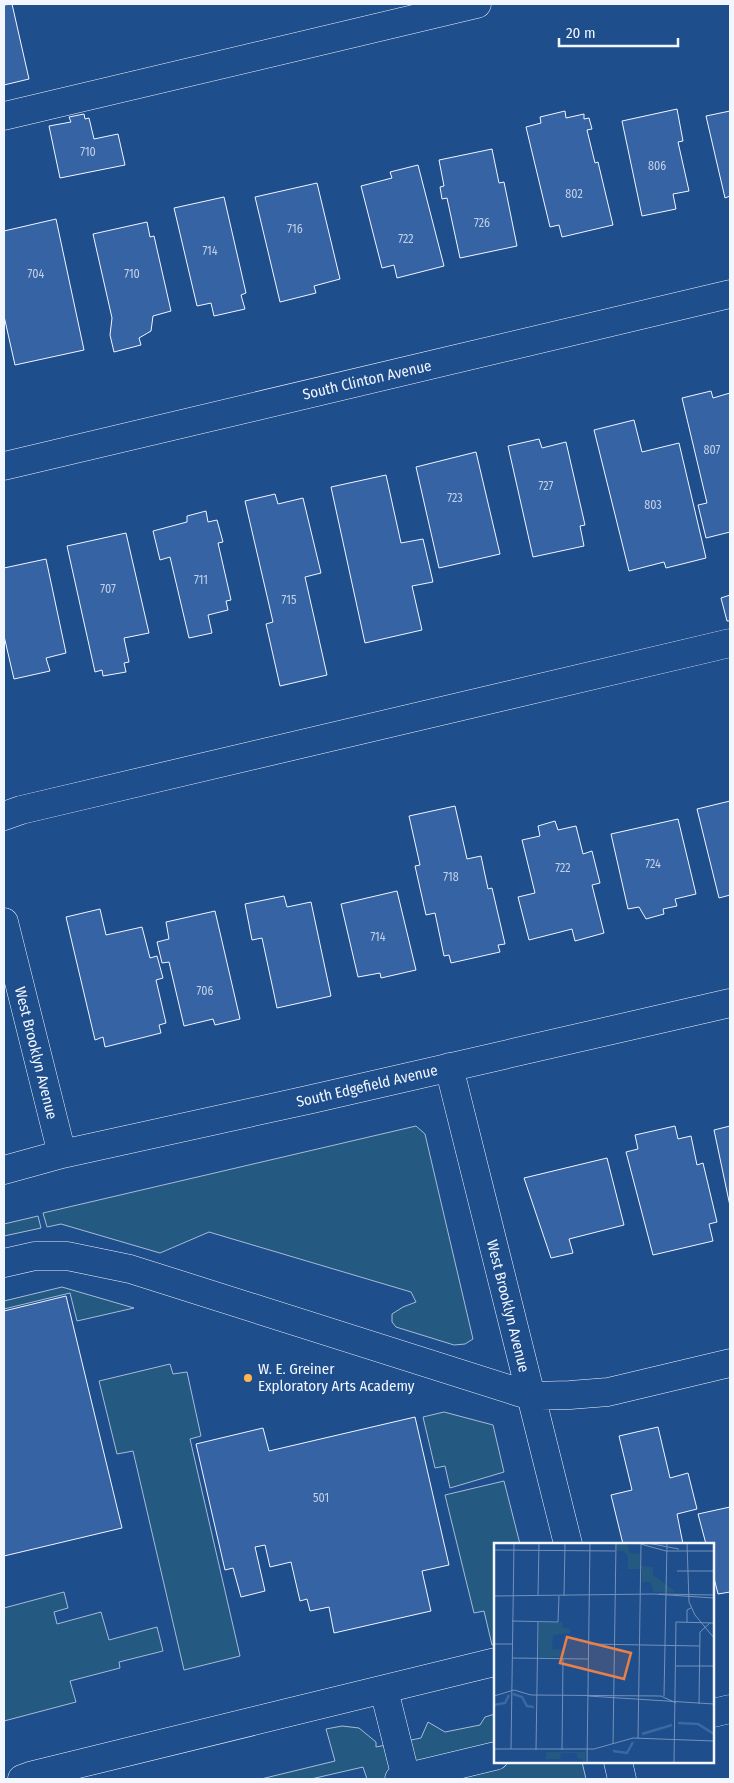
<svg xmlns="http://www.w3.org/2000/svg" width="734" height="1783" viewBox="0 0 734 1783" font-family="'Fira Sans Condensed',sans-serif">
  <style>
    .green { fill: #245a82; stroke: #a8bbd7 }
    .building { fill: #3563a3; stroke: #f2f6ff }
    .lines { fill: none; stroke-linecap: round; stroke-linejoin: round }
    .minor-casing { stroke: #f2f6ff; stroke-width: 29 }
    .minor { stroke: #1f4e8c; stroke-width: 28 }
    .poi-dot { fill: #ffb74d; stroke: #1f4e8c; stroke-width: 2 }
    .labels { text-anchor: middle; stroke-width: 4; stroke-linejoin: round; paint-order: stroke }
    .number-label { font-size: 12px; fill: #c3d1e8 }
    .street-label { font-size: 15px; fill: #f2f6ff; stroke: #1f4e8c }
    .poi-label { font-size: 15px; fill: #f2f6ff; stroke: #1f4e8c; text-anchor: start }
    .inset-river { fill: none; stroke: #3b69a3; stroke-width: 2.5 }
    .inset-road { fill: none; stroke: #7391ba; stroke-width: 1 }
    .view { fill: #ea8049; fill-opacity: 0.15; stroke: #ea8049; stroke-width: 2.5 }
    .inset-edge { fill: none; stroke: #f2f6ff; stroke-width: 2.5 }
  </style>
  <rect width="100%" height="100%" fill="#1f4e8c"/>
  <path class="green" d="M416,1126L425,1134L473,1339L465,1344L454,1345L396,1327L392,1322V1314L403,1307L416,1302L411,1292L209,1232L160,1253L61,1224L47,1227L43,1213Z
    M38,1216L41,1228L4,1236V1224Z
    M62,1287L134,1308L77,1321L70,1293L4,1309V1301Z
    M170,1364L173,1374L187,1372L201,1436L190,1439L240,1656L184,1670L133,1451L117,1454L99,1381Z
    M444,1412L493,1425L504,1472L450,1488L445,1466L435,1468L423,1417Z
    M504,1481L520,1544H495V1644L492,1645L484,1611L474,1613L445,1495Z
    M64,1592L68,1608L54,1612L57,1624L101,1612L109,1640L157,1627L163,1651L119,1662L120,1668L70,1681L76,1702L4,1721V1608Z
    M495,1714V1762H582L586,1779H367L363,1767L311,1779H261L335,1761L326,1729L342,1726L359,1728L376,1742V1747L421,1738L428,1722L445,1732L480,1725L485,1717Z"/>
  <path class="building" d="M12,4L29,79L4,85V5Z
    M677,109L683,141L678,142L689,191L673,194L676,209L642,216L622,121Z
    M565,111L566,118L584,114V119L589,118L592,129L587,130L595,163L598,162L613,225L562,237L559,225L550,227L526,127L541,123L540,117Z
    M730,111V196L725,198L706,116Z
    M84,114L85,119L89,118L94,139L118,134L125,165L60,178L49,126L71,122L69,117Z
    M492,149L499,183L504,182L517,246L460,258L447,198L442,199L440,187L444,186L439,160Z
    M418,165L444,266L397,278L394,265L382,268L361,186L392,178L390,172Z
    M317,183L340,279L314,286L316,293L280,302L255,197Z
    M224,197L246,293L241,295L245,309L214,316L211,303L197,306L174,208Z
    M56,219L84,350L15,365L4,316V231Z
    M147,222L150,237L154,236L171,311L153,316L151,331L139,338L141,345L114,352L110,335L112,318L93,234Z
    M711,391L713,398L730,393V532L706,538L698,505L707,503L682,398Z
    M634,420L642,452L679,443L706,558L666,568L664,562L629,571L594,430Z
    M539,439L542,448L566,442L585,525L580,526L584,546L533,557L508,446Z
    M476,452L500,554L439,568L416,467Z
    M386,475L401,543L423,539L433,582L412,586L422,630L365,643L331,487Z
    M275,494L278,504L303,498L321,573L305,577L327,675L280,686L266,624L273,622L245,501Z
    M206,511L208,522L217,520L223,542L218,543L231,600L226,601L228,610L208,615L212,633L189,638L170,557L160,560L153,531L187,522V516Z
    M126,533L149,633L124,638L129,662L124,663L126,672L103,676L102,670L95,672L67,546Z
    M46,559L66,653L46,658L50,671L14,679L4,636V568Z
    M730,595V621H727L721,598Z
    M730,801V895L719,898L697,809Z
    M455,806L467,859L481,856L488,889L492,888L505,944L498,945L500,952L451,963L449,955L444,956L435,913L426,915L415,866L420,865L409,816Z
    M678,819L696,894L675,899L677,906L663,909L664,914L646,919L639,907L628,909L611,834Z
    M555,821L558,830L576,826L583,854L592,851L600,883L592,885L604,933L575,941L572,929L529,940L518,897L535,893L522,840L540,836L538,826Z
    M397,891L416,970L381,978L380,973L358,977L341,904Z
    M284,896L287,907L311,902L331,996L277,1008L262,938L252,940L245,904Z
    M100,909L106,935L142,927L150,958L157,956L163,978L156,980L166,1023L159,1025L161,1033L105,1047L103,1037L95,1040L66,917Z
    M215,911L240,1019L215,1025L213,1019L184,1026L169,962L162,963L157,942L169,939L166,922Z
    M675,1126L678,1139L691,1136L697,1165L703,1163L717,1222L709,1224L713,1241L653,1255L626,1152L638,1149L635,1135Z
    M730,1126V1206L714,1130Z
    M607,1158L624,1225L569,1239L573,1253L551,1258L524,1178Z
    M66,1296L122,1528L4,1556V1311Z
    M415,1417L449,1565L422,1571L431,1611L334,1633L329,1607L310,1611L307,1599L300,1601L291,1562L270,1567L265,1545L255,1547L265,1591L241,1597L233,1568L225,1570L196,1444L263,1428L269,1451Z
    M658,1427L670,1478L688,1473L697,1509L677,1514L683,1544H623L611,1495L632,1490L619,1436Z
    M730,1507V1592L718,1594L713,1574V1544H706L698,1514Z"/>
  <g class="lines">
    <g class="minor-casing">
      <path id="minor" d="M4,116L477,4
        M4,466L730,294
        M4,816L21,810L730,643
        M4,922L62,1154
        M449,1067L568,1544
        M4,1170L62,1154L312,1099L730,1003
        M4,1263L35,1256H67L130,1269L531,1396L570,1395L608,1392L730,1363
        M384,1690L406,1778
        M713,1713L730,1709
        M618,1762L622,1779
        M22,1779L33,1775L495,1662
        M399,1779L495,1756"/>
    </g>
    <use href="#minor" class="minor"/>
  </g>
  <circle class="poi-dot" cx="248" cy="1378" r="5"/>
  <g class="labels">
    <g class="number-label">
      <text x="88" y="156">710</text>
      <text x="657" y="170">806</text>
      <text x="574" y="198">802</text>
      <text x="482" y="227">726</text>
      <text x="295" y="233">716</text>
      <text x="406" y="243">722</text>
      <text x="210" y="255">714</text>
      <text x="36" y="278">704</text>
      <text x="132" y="278">710</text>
      <text x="712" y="454">807</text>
      <text x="546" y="490">727</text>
      <text x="455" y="502">723</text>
      <text x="653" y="509">803</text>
      <text x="201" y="584">711</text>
      <text x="108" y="593">707</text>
      <text x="289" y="604">715</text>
      <text x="653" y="868">724</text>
      <text x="563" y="872">722</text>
      <text x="451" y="881">718</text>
      <text x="378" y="941">714</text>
      <text x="205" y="995">706</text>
      <text x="321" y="1502">501</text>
    </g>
    <g class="street-label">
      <text transform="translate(367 380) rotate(-13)" y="5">South Clinton Avenue</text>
      <text transform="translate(36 1053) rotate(76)" y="5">West Brooklyn Avenue</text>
      <text transform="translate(367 1086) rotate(-13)" y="5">South Edgefield Avenue</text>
      <text transform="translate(508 1306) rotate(76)" y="5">West Brooklyn Avenue</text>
    </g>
    <g class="poi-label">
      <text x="258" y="1374">W. E. Greiner<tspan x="258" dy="17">Exploratory Arts Academy</tspan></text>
    </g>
  </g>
  <g transform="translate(494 1543)">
    <rect width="220" height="220" fill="#1f4e8c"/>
    <path d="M122,0H133L136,10L146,11V23L159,24V32L182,49H160L156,39H148V26H134V14L130,8H123ZM68,79V84L76,86V90L59,92L58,106L70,107V93H71V114L45,115V80ZM52,209H91V219L83,214V210H67L66,216H52Z" fill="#245a82"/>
    <path class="inset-river" d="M19,151L28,154L33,163L40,164M0,162L11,160L15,152M184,180L204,181L220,191M148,191L178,182M119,208L133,210L139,199"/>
    <path class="inset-road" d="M143,0L172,8H220M153,0L185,6M193,0L195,59L201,72L220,95M0,7L121,8M183,28H220M160,51L220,55M165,51L220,52M0,53L160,51M44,53L45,0M70,53L71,0M18,78L64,79L65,53M193,79V67L197,65M0,101H18M95,101L206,103M18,115L94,116M182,123H220M0,153L20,147L37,152L167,153L182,160M94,153L220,161M170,153L173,0M205,161L206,89L216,80M144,195L147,2M119,201L122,0M0,206H100L139,195L220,198M17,206L20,0M42,207L44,79M68,207L69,116M93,220L96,0M180,220L182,79L220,80"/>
    <path class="view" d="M73,94L137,110L130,136L66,120Z"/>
    <rect width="220" height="220" class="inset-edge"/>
  </g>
  <rect width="734" height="1783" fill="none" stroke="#f2f6ff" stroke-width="10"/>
  <path d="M559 38v8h119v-8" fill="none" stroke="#f2f6ff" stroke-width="2.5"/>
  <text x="566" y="38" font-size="15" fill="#f2f6ff" stroke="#1f4e8c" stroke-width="4" paint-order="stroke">20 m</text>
</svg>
